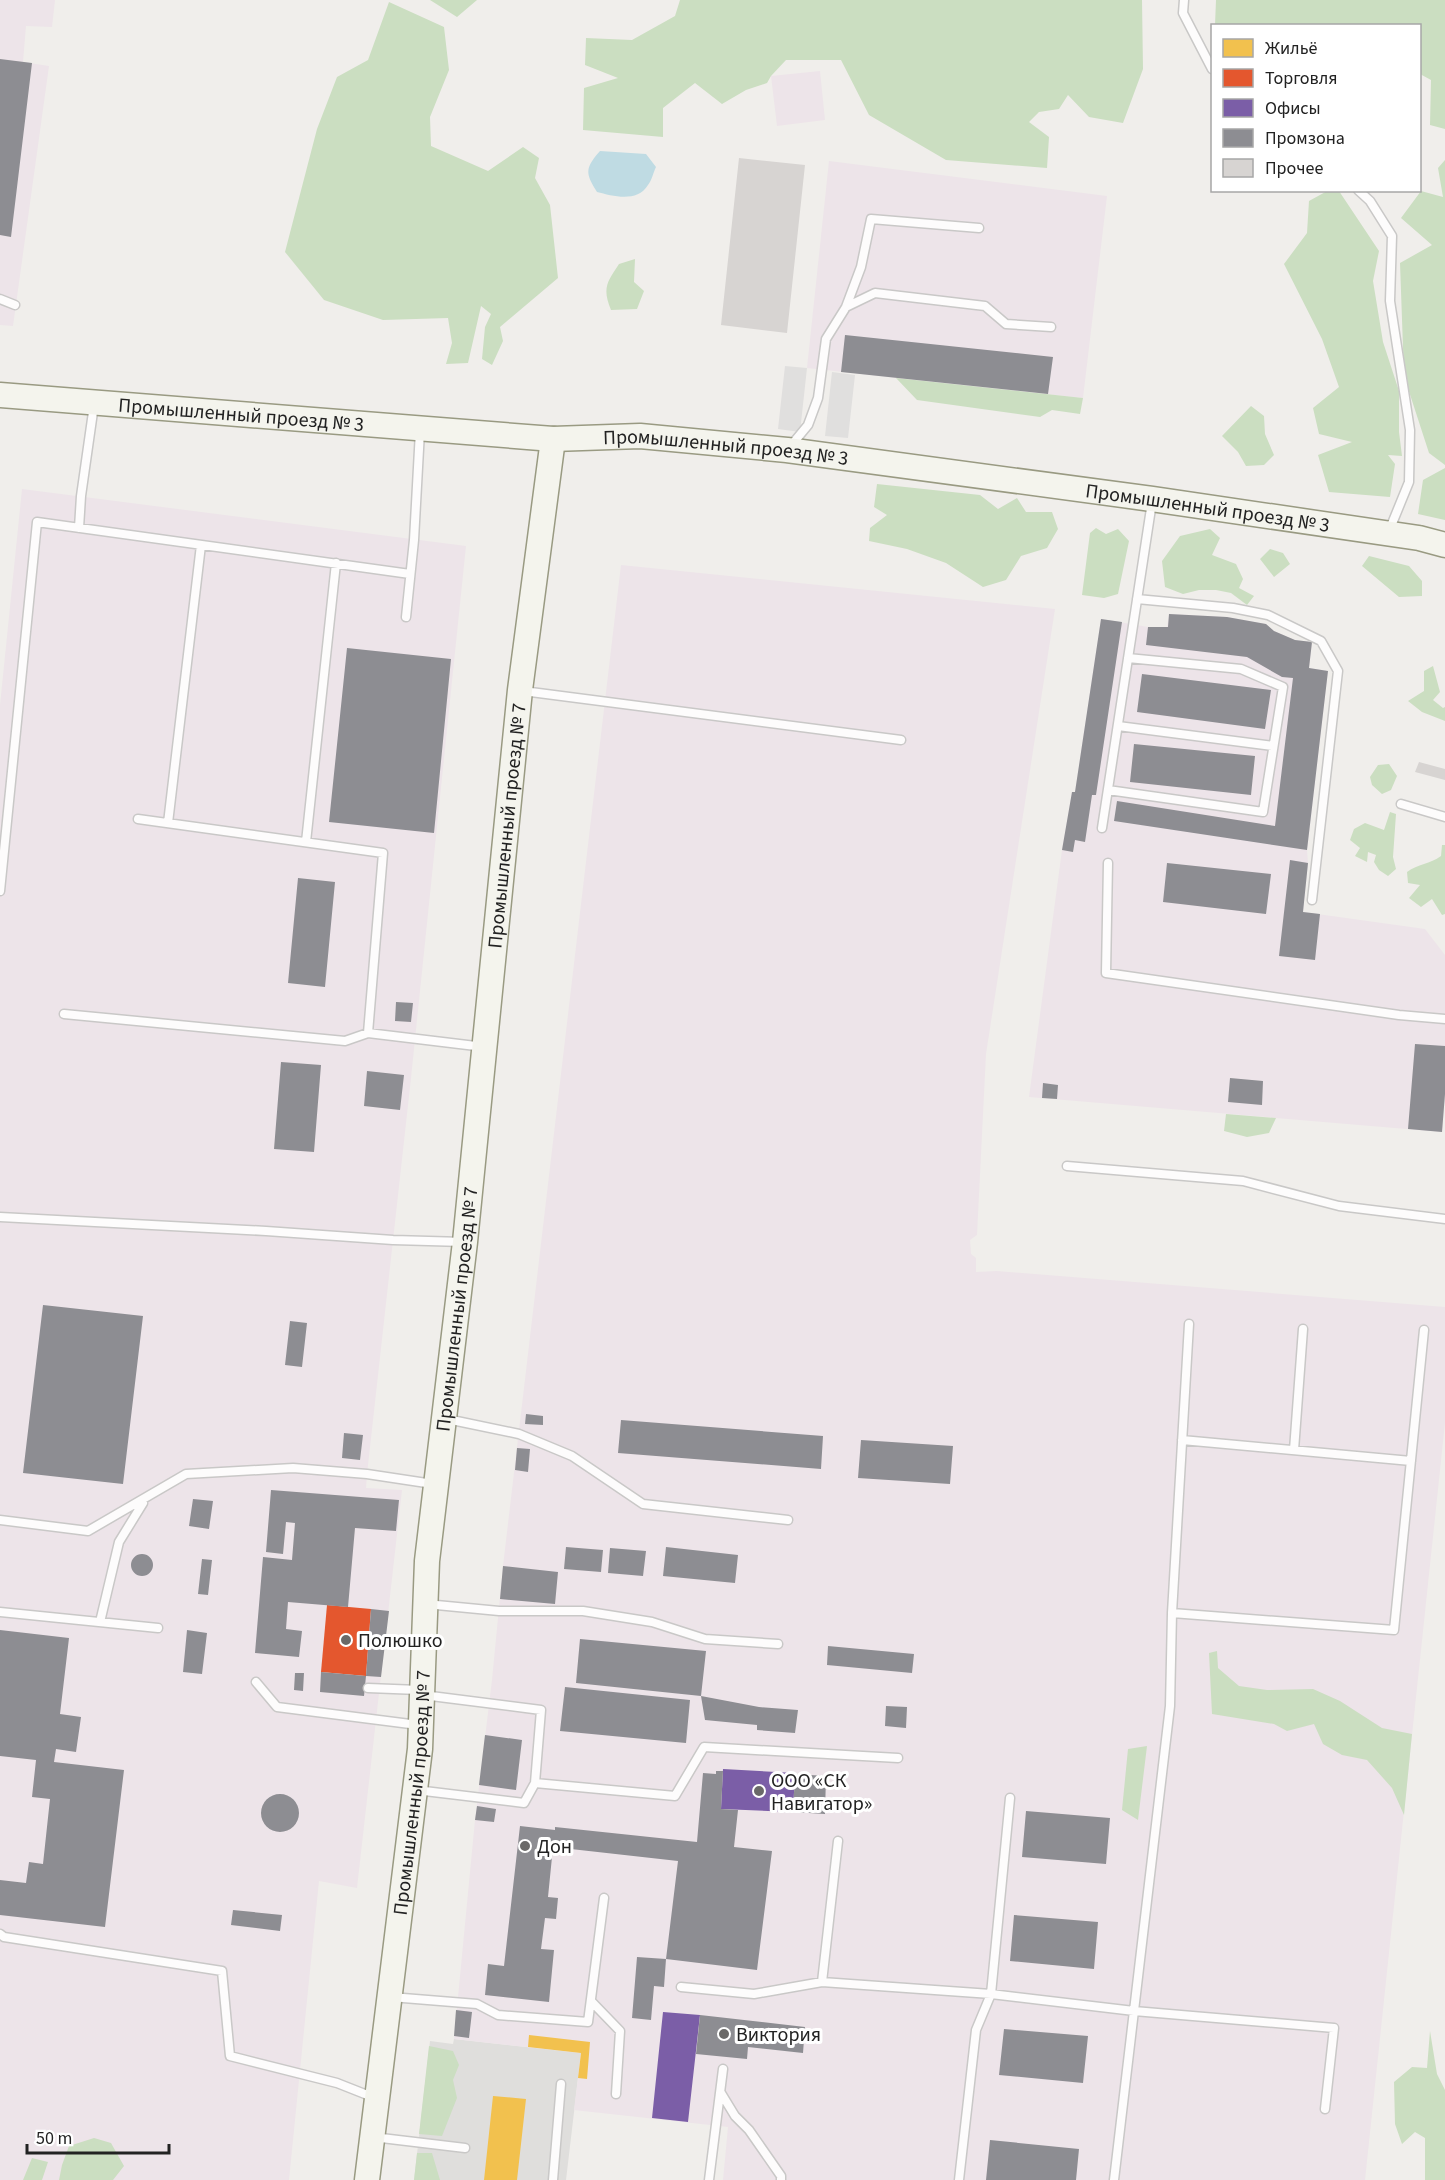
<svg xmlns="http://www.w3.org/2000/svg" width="1445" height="2180" viewBox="0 0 1445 2180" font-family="'Source Sans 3',sans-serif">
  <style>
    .residential { fill: #dfdedc }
    .industrial { fill: #ede4e9 }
    .forest { fill: #cbdec1 }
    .parking { fill: #e0dfde }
    .water { fill: #bfdbe3 }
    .homes { fill: #f2c14e }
    .shops { fill: #e4572e }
    .offices { fill: #7b5ea7 }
    .industry { fill: #8d8d92 }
    .building { fill: #d7d4d2 }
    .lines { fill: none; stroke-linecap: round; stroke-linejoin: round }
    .lane-casing { stroke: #c9c8c7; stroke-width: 11 }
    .secondary-casing { stroke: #999a82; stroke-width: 27 }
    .lane { stroke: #fdfcfc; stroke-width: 8 }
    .secondary { stroke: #f4f4ed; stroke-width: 24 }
    .poi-dot { fill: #6a6968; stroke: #fff; stroke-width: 2 }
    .labels { text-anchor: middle; stroke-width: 6; stroke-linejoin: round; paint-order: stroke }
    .street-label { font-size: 20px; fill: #222; stroke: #fff }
    .poi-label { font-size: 20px; fill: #222; stroke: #fff; text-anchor: start }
  </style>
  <rect width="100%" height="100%" fill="#f0eeeb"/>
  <path class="residential" d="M454,2039L581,2053L566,2180H414L430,2041L453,2044Z"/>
  <path class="industrial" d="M0,0H55L52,27L26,26L23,62L49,66L13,326L0,325Z
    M820,71L825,120L777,126L771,76Z
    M829,161L1107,196L1083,398L807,368Z
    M22,489L466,546L411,1078L367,1474L366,1488L402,1490L357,1888L319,1881L289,2180H0V705Z
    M621,565L1055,609L986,1054L977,1235L970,1240L971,1254L976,1258V1272L997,1271L1445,1307V1423L1365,2180H723L728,2127L574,2110L581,2053L454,2039L475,1820L492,1680L503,1566Z
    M1169,614L1227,617L1266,624L1274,631L1295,640L1312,642L1309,668L1328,671L1307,850L1308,863L1303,912L1425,929L1445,955V1094L1442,1132L1029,1097L1062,850L1072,792H1075L1101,619L1148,627H1167Z"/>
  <path class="forest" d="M430,0H477L457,17Z
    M680,0H1142L1143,69L1123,123L1089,117L1068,95L1059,109L1039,112L1029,122L1049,137L1047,168L946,160L869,115L841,60H786L771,76L767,83L746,90L722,104L695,83L663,108V137L583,130L584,88L618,78L585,65L586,38L632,40L675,16Z
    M1216,0H1445V129L1430,125L1431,80L1420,74V26L1215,25Z
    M389,2L444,27L449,70L430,117L431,146L488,171L523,147L539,158L535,178L550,205L558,278L500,327L503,341L492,365L482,359L485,327L491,314L481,306L468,363L446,364L452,343L448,318L383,320L324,300L285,252L317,129L337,77L368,60Z
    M1445,160V465L1429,453L1404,376L1400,263L1432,245L1401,218L1421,191L1443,197L1438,168Z
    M1329,190L1339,191L1379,251L1373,281L1383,342L1399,391V432L1402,456L1388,455L1395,464L1390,497L1329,492L1318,455L1352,442L1319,434L1313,408L1339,387L1322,339L1284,264L1307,233L1309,201Z
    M635,259L634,282L644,291L637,309L611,310C602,288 607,282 619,264Z
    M896,378L1083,398L1080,414L1052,410L1040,417L917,400Z
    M1251,406L1264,416L1265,434L1274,455L1264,465L1246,466L1238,452L1222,436Z
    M1445,468V520L1418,514L1423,480Z
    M877,484L980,495L998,509L1017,498L1026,512H1052L1058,529L1047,548L1021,556L1006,580L983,587L946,563L907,549L869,541L870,528L887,515L874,507Z
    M1096,528L1106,534L1118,529L1129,541L1118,594L1104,598L1082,595L1090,533Z
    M1210,529L1220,538L1212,555L1236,564L1243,579L1239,588L1254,596L1247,605L1231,593L1216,590H1199L1183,594L1165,587L1162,561L1180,536Z
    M1270,549L1283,553L1290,564L1274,577L1260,559Z
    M1369,556L1409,566L1422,581V596L1399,597L1362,566Z
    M1433,666L1440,692L1433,700L1443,708L1445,707V721L1422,712L1408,701L1424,691V671Z
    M1389,764L1397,776L1391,790L1382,794L1372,785L1370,777L1378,765Z
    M1390,812L1396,814L1393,857L1396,869L1388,876L1379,870L1374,862L1376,855L1368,852L1367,862L1355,856L1360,848L1350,840L1354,829L1365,823L1384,830Z
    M1442,845H1445V914L1442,915L1432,899L1421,907L1409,898L1420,885L1408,883L1407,872C1418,864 1430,864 1441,856Z
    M1226,1114L1276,1118L1269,1133L1247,1137L1224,1131Z
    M1217,1651L1218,1668L1239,1686L1267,1690L1313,1689L1340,1701L1382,1728L1412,1734L1404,1815L1392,1788L1367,1760L1342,1755L1323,1744L1314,1724L1287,1731L1274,1724L1212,1714L1209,1653Z
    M1147,1746L1138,1820L1122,1810L1128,1749Z
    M1430,2031L1437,2074L1445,2090V2180H1425V2138L1415,2132L1402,2144L1395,2124L1394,2082L1412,2067L1427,2068Z
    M429,2046L453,2051L459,2065L453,2080L457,2098L442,2136L419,2134Z
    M94,2138L111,2143L124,2166L113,2180H59L62,2165L69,2146Z
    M417,2153H432L440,2180H414Z
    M32,2158L48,2162L42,2180H23Z"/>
  <path class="parking" d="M785,366L807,368L800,432L778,429Z
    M832,372L855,375L848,438L825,436Z"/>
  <path class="water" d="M600,151L646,154L656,167C653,173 652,180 648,185C637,203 613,196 597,192C585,173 585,168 600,151Z"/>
  <path class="homes" d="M529,2035L590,2042L587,2079L578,2078L581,2053L528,2047Z
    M493,2096L526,2099L517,2180H484Z"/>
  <path class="shops" d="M327,1605L371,1609L366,1676L321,1672Z"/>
  <path class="offices" d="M723,1769L795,1773L793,1812L721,1809Z
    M663,2012L700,2015L688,2122L652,2118Z"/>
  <path class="industry" d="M0,59L32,63L11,237L0,235Z
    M845,335L1053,357L1048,394L841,372Z
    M1169,614L1227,617L1266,624L1274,631L1295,640L1312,642L1309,668L1328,671L1307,850L1114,821L1117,801L1275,826L1293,678L1282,677L1247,657L1146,645L1148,627H1168Z
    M1101,619L1122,622L1096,795H1092L1085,842L1075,840L1073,852L1062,850L1072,792H1075Z
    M347,648L451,659L434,833L329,822Z
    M1142,674L1271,690L1265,729L1137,712Z
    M1134,744L1255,756L1251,795L1130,782Z
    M1290,860L1308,863L1303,912L1320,914L1315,960L1279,956Z
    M1167,863L1271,874L1266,914L1163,902Z
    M298,878L335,882L325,987L288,983Z
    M396,1002L413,1003L411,1022L395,1021Z
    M1415,1044L1445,1046V1094L1442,1132L1408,1129Z
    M281,1062L321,1065L314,1152L274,1149Z
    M367,1071L404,1075L400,1110L364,1106Z
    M1230,1078L1263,1081L1262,1105L1228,1102Z
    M1043,1083L1058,1085L1057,1099L1042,1098Z
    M43,1305L143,1316L123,1484L23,1473Z
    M290,1321L307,1323L302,1367L285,1365Z
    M526,1414L543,1416V1425L525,1424Z
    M621,1420L823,1436L821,1469L618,1453Z
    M344,1433L363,1435L360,1460L342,1458Z
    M861,1440L953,1446L950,1484L858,1478Z
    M517,1448L530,1449L528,1472L515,1470Z
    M271,1490L399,1500L396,1531L355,1528L348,1607L288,1602L286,1629L302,1631L299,1657L255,1653L263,1557L292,1560L295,1523L286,1522L283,1554L266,1552Z
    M193,1499L213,1501L209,1529L189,1526Z
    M566,1547L603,1550L601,1572L564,1569Z
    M666,1547L738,1555L735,1583L663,1576Z
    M610,1548L646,1551L643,1576L608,1573Z
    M131 1565a11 11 0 1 1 22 0a11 11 0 1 1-22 0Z
    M202,1559L212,1560L208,1595L198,1594Z
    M503,1566L558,1572L555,1604L500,1599Z
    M371,1609L389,1611L381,1677L366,1676L364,1696L320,1692L321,1672L366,1676Z
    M0,1630L69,1638L60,1714L81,1717L76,1752L56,1749L54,1762L124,1770L105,1927L0,1915V1880L26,1883L29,1862L43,1864L50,1799L32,1797L36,1760L0,1756Z
    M187,1630L207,1633L202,1674L183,1672Z
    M580,1639L706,1651L701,1696L576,1683Z
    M828,1646L914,1654L912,1673L827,1665Z
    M295,1673H304L303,1691L294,1690Z
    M565,1687L690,1700L686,1743L560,1731Z
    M701,1696L759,1707L798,1710L795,1733L757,1730V1725L705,1720Z
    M886,1706L907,1707L906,1728L885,1726Z
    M485,1735L522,1740L516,1790L479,1785Z
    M716,1771H723L721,1809L738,1810L734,1847L772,1851L757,1970L666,1959L678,1861L553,1847L548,1897L558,1898L556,1919L545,1918L541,1949L554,1950L549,2002L485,1995L488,1964L504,1966L520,1826L555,1830V1827L697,1842L703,1773L716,1774Z
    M795,1774L826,1776L825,1814L793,1812Z
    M261 1813a19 19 0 1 1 38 0a19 19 0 1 1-38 0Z
    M477,1806L496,1809L494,1822L475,1820Z
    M1026,1811L1110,1818L1106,1864L1022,1857Z
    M233,1910L282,1915L280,1931L231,1925Z
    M1014,1915L1098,1922L1094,1969L1010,1961Z
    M637,1957L666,1959L664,1987L654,1986L651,2020L632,2018Z
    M456,2010L472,2012L469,2038L454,2036Z
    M700,2015L805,2027L803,2053L748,2047L747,2059L696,2054Z
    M1004,2029L1088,2036L1083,2083L999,2075Z
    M990,2140L1079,2149L1076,2180H986Z"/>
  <path class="building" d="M739,158L805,165L787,333L721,325Z
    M1419,762L1445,769V780L1415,772Z"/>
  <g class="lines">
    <g class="lane-casing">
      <path id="lane" d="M1184,0L1183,13L1212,69
        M1358,190L1370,201L1392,236L1390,301L1410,430L1409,482L1389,531
        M0,299L15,305
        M846,307L861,267L871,219L979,228
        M789,448L808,425L818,398L826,339L846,307L875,293L985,306L1006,324L1051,327
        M79,528L81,496L94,405
        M1137,599L1233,608L1268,615L1321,641L1338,671L1312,900
        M406,617L414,540L420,431
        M523,691L901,740
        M1118,726L1273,746
        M1108,790L1263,812L1283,687L1241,669L1128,658
        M1401,804L1445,817
        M138,819L383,853L368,1033
        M168,823L201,545
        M1102,828L1152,502
        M306,842L336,563
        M1108,863L1106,973L1399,1015L1445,1019
        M0,891L37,522L410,574
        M64,1014L345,1041L368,1033L484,1047
        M1067,1166L1243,1181L1339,1206L1445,1219
        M0,1217L266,1231L393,1240L464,1242
        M447,1419L519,1434L572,1456L643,1504L788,1520
        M1182,1440L1411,1461
        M1294,1450L1303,1329
        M0,1520L88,1531L186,1474L293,1468L367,1474L433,1484
        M426,1604L499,1611H583L652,1622L705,1639L778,1644
        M0,1612L158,1628
        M1172,1613L1394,1630L1424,1330
        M100,1622L119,1542L143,1503
        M256,1682L277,1707L418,1725
        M368,1688L419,1690
        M423,1695L541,1710L535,1783
        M416,1790L524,1803L535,1783L675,1796L704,1747L898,1758
        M0,1934L4,1937L222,1971L230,2056L337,2083L375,2098
        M822,1982L838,1841
        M681,1987L754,1994L822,1982L991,1994L1134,2011L1334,2028L1325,2109
        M391,1997L477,2004L498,2015L588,2022L604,1898
        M591,2001L620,2031L616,2094
        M721,2093L735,2116L749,2130L781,2176V2180
        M373,2137L465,2148
        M553,2180L561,2084
        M709,2180L723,2069
        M959,2180L976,2030L991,1994L1010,1798
        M1114,2180L1170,1706L1172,1613L1189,1324"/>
    </g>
    <g class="secondary-casing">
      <g id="secondary">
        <path id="s1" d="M0,395L553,439L640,436L787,450L1152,499L1419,538L1445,545"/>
        <path id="s2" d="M367,2180L420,1749L427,1561L465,1242L520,690L553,439"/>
      </g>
    </g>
    <use href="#lane" class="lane"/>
    <use href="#secondary" class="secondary"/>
  </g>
  <g class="poi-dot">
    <circle cx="346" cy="1640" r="6"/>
    <circle cx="759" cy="1791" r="6"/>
    <circle cx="525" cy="1846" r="6"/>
    <circle cx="724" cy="2034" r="6"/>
  </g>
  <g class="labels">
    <g class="street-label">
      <text dy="7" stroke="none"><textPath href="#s1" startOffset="242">Промышленный проезд № 3</textPath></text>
      <text dy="7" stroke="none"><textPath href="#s1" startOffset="728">Промышленный проезд № 3</textPath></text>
      <text dy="7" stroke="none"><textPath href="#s1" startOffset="1214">Промышленный проезд № 3</textPath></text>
      <text dy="7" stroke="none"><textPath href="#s2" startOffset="1362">Промышленный проезд № 7</textPath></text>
      <text dy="7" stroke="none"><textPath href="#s2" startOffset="876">Промышленный проезд № 7</textPath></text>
      <text dy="7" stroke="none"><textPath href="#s2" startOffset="390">Промышленный проезд № 7</textPath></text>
    </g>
    <g class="poi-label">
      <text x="358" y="1647">Полюшко</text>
      <text x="771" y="1787">ООО «СК<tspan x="771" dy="23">Навигатор»</tspan></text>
      <text x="537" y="1853">Дон</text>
      <text x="736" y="2041">Виктория</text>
    </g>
  </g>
  <rect x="1211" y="24" width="210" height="168" fill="#ffffff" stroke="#a7a7a7" stroke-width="1.5"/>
  <rect x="1223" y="39" width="30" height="18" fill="#f2c14e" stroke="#a7a7a7" stroke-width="1.5"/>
  <text x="1265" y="54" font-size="18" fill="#222222">Жильё</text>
  <rect x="1223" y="69" width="30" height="18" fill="#e4572e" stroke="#a7a7a7" stroke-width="1.5"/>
  <text x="1265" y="84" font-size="18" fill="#222222">Торговля</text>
  <rect x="1223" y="99" width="30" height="18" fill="#7b5ea7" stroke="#a7a7a7" stroke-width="1.5"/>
  <text x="1265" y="114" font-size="18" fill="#222222">Офисы</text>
  <rect x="1223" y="129" width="30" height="18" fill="#8d8d92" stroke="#a7a7a7" stroke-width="1.5"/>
  <text x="1265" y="144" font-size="18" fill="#222222">Промзона</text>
  <rect x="1223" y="159" width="30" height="18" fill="#d7d4d2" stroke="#a7a7a7" stroke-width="1.5"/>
  <text x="1265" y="174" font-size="18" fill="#222222">Прочее</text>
  <path d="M27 2144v9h142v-9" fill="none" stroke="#222222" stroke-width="3"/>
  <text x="36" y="2144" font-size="18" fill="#222222" stroke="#ffffff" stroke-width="4.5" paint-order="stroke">50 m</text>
</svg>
